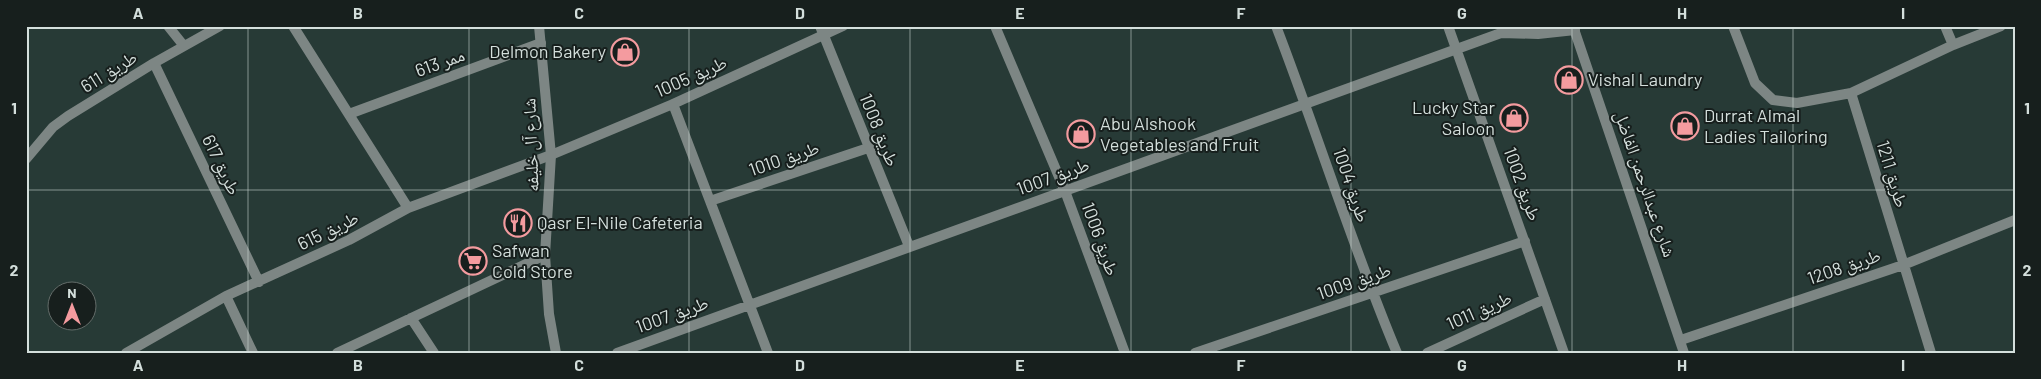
<svg xmlns="http://www.w3.org/2000/svg" width="2041" height="379" viewBox="0 0 2041 379" font-family="Barlow,'Noto Naskh Arabic',sans-serif">
  <style>
    .lines { fill: none; stroke-linecap: round; stroke-linejoin: round }
    .minor { stroke: #7d8684; stroke-width: 10 }
    .tertiary { stroke: #7d8684; stroke-width: 10 }
    .grid { fill: none; stroke: #d4dfdc; stroke-width: 1; stroke-opacity: 0.55 }
    .labels { text-anchor: middle; stroke-width: 4; stroke-linejoin: round; paint-order: stroke }
    .poi-label { font-size: 18px; fill: #d4dfdc; stroke: #171f1d; text-anchor: start }
    .street-label { font-size: 18px; fill: #d4dfdc; stroke: #171f1d }
    .neatline { fill: none; stroke: #d4dfdc; stroke-width: 2 }
    .grid-label { font-size: 16px; text-anchor: middle; font-weight: bold; fill: #d4dfdc }
  </style>
  <rect width="100%" height="100%" fill="#273a36"/>
  <g class="lines">
    <path class="minor" d="M168,26L184,46
      M293,26L408,208
      M820,26L909,246
      M995,26L1065,191L1125,353
      M1276,26C1318,135 1352,246 1397,353
      M1448,26L1564,353
      M1733,26L1755,83L1773,100L1797,103L1851,93L1953,45L2001,26
      M1945,26L1953,45
      M1501,33L1538,34L1575,30
      M154,63L259,282
      M1851,93L1931,353
      M673,104L768,353
      M349,114L541,43
      M26,159L53,127L68,116L154,63L220,26
      M710,201L868,148
      M226,296L253,353
      M411,318L434,353
      M1681,340L1903,265L2015,220
      M126,353L226,296L349,240L408,208L551,155L673,104L843,26
      M337,353L545,255
      M617,353L1501,33L1509,26
      M1195,353L1525,241
      M1427,353L1545,299"/>
    <path class="tertiary" d="M539,26L551,155L545,255L549,314L556,353
      M1573,26L1684,353"/>
  </g>
  <path class="grid" d="M248,26V353M469,26V353M689,26V353M910,26V353M1131,26V353M1351,26V353M1572,26V353M1793,26V353M26,190H2015"/>
  <defs>
    <g id="shop-ring" transform="scale(1.4375)"><circle r="9.5" fill="#171f1d" stroke="#f49b9f" stroke-width="1.5"/><path d="M-5-2.5h2.3a2.7 3.5 0 0 1 5.4 0H5L5.5 6h-11ZM-1.5-2.5h3a1.5 2.3 0 0 0-3 0Z" fill="#f49b9f"/></g>
    <g id="restaurant-ring" transform="scale(1.4375)"><circle r="9.5" fill="#171f1d" stroke="#f49b9f" stroke-width="1.5"/><path d="M-5-6h1v4h1v-4h1v4h1v-4h1v5L-1.5 .5V6h-2V.5L-5-1ZM5-6V6H3V1.5H1.5Q1.5-4 5-6Z" fill="#f49b9f"/></g>
    <g id="supermarket-ring" transform="scale(1.4375)"><circle r="9.5" fill="#171f1d" stroke="#f49b9f" stroke-width="1.5"/><path d="M-6-5.5h2.5l.6 2H6L4.5 2H-2.5L-4.4-4H-6ZM-1.5 3.2a1.3 1.3 0 1 0 .1 0ZM3 3.2a1.3 1.3 0 1 0 .1 0Z" fill="#f49b9f"/></g>
  </defs>
  <g fill-rule="evenodd">
    <use href="#shop-ring" x="625" y="52"/>
    <use href="#shop-ring" x="1569" y="80"/>
    <use href="#shop-ring" x="1514" y="118"/>
    <use href="#shop-ring" x="1685" y="126"/>
    <use href="#shop-ring" x="1081" y="134"/>
    <use href="#restaurant-ring" x="518" y="223"/>
    <use href="#supermarket-ring" x="473" y="261"/>
  </g>
  <g class="labels">
    <g class="poi-label">
      <text x="606" y="58" text-anchor="end">Delmon Bakery</text>
      <text x="1588" y="86">Vishal Laundry</text>
      <text x="1495" y="114" text-anchor="end">Lucky Star<tspan x="1495" dy="21">Saloon</tspan></text>
      <text x="1704" y="122">Durrat Almal<tspan x="1704" dy="21">Ladies Tailoring</tspan></text>
      <text x="1100" y="130">Abu Alshook<tspan x="1100" dy="21">Vegetables and Fruit</tspan></text>
      <text x="537" y="229">Qasr El-Nile Cafeteria</text>
      <text x="492" y="257">Safwan<tspan x="492" dy="21">Cold Store</tspan></text>
    </g>
    <g class="street-label">
      <text transform="translate(440 63) rotate(-20)" y="6">ممر 613</text>
      <text transform="translate(109 72) rotate(-32)" y="6">طريق 611</text>
      <text transform="translate(691 77) rotate(-24)" y="6">طريق 1005</text>
      <text transform="translate(879 130) rotate(68)" y="6">طريق 1008</text>
      <text transform="translate(531 145) rotate(-92)" y="6">شارع آل خليفه</text>
      <text transform="translate(784 159) rotate(-19)" y="6">طريق 1010</text>
      <text transform="translate(221 165) rotate(64)" y="6">طريق 617</text>
      <text transform="translate(1892 174) rotate(73)" y="6">طريق 1211</text>
      <text transform="translate(1053 177) rotate(-20)" y="6">طريق 1007</text>
      <text transform="translate(1522 184) rotate(70)" y="6">طريق 1002</text>
      <text transform="translate(1645 184) rotate(71)" y="6">شارع عبدالرحمن الفاضل</text>
      <text transform="translate(1351 185) rotate(71)" y="6">طريق 1004</text>
      <text transform="translate(328 231) rotate(-26)" y="6">طريق 615</text>
      <text transform="translate(1100 239) rotate(70)" y="6">طريق 1006</text>
      <text transform="translate(1844 267) rotate(-19)" y="6">طريق 1208</text>
      <text transform="translate(1354 282) rotate(-19)" y="6">طريق 1009</text>
      <text transform="translate(1479 311) rotate(-24)" y="6">طريق 1011</text>
      <text transform="translate(672 315) rotate(-20)" y="6">طريق 1007</text>
    </g>
  </g>
  <rect width="2041" height="379" fill="none" stroke="#171f1d" stroke-width="55"/>
  <g transform="translate(72 306)"><circle r="24" fill="#171f1d" stroke="#636c69"/>
  <path d="M0-4L9 19L0 12L-9 19Z" fill="#f49b9f"/>
  <text y="-8" font-size="14" font-weight="bold" text-anchor="middle" fill="#d4dfdc">N</text>
  </g>
  <rect x="28" y="28" width="1986" height="324" class="neatline"/>
  <g class="grid-label">
    <text x="138" y="19">A</text>
    <text x="358" y="19">B</text>
    <text x="579" y="19">C</text>
    <text x="800" y="19">D</text>
    <text x="1020" y="19">E</text>
    <text x="1241" y="19">F</text>
    <text x="1462" y="19">G</text>
    <text x="1682" y="19">H</text>
    <text x="1903" y="19">I</text>
    <text x="14" y="114">1</text>
    <text x="2027" y="114">1</text>
    <text x="14" y="276">2</text>
    <text x="2027" y="276">2</text>
    <text x="138" y="371">A</text>
    <text x="358" y="371">B</text>
    <text x="579" y="371">C</text>
    <text x="800" y="371">D</text>
    <text x="1020" y="371">E</text>
    <text x="1241" y="371">F</text>
    <text x="1462" y="371">G</text>
    <text x="1682" y="371">H</text>
    <text x="1903" y="371">I</text>
  </g>
</svg>
